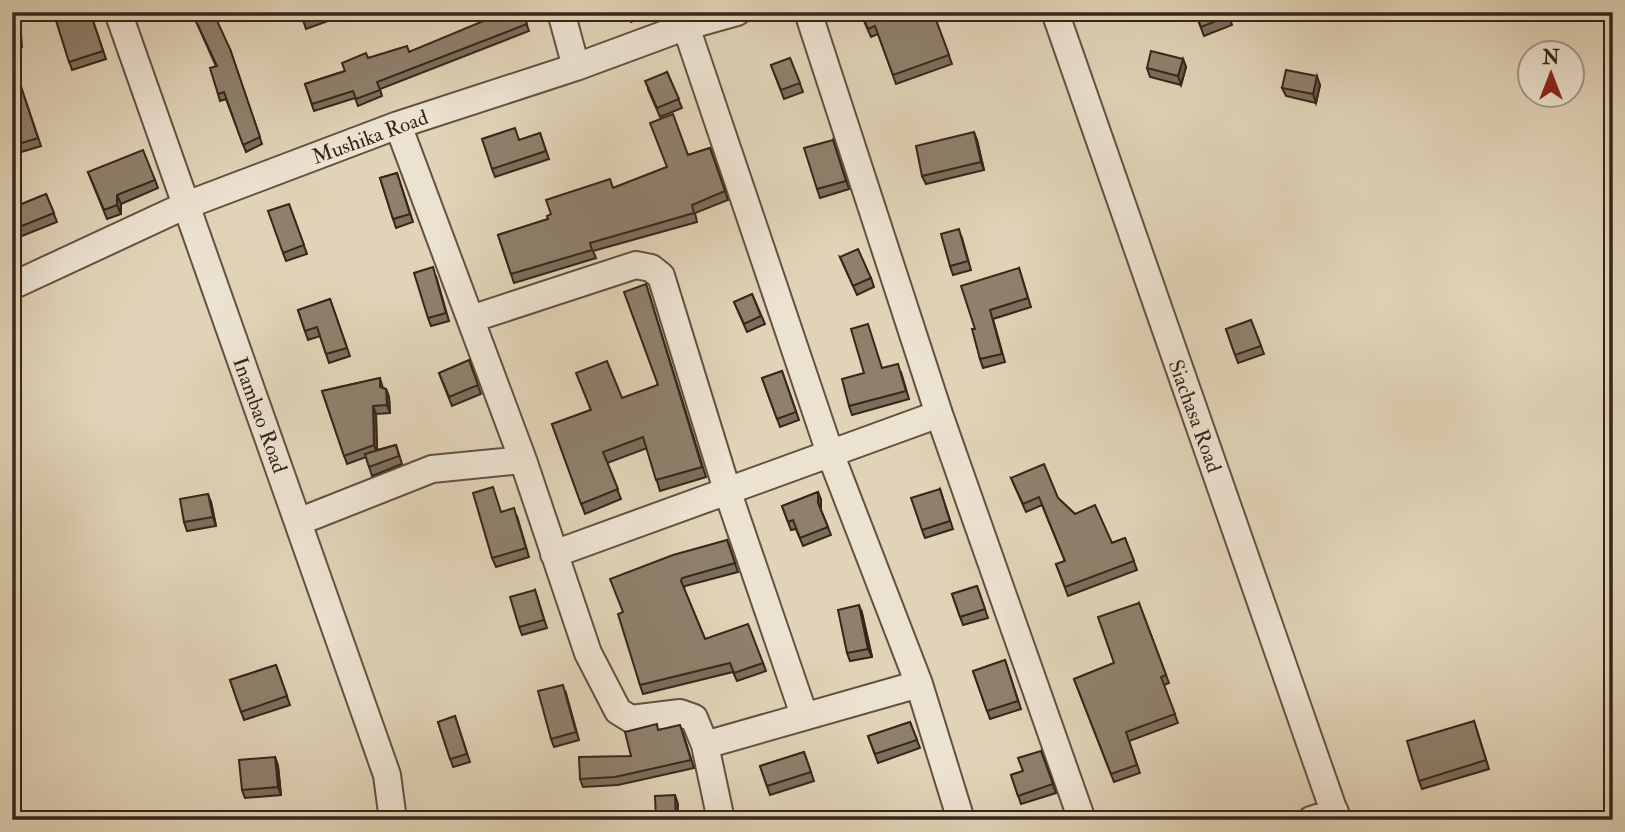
<svg xmlns="http://www.w3.org/2000/svg" width="1625" height="832" viewBox="0 0 1625 832" font-family="'IM FELL Double Pica',serif">
  <style>
    .lines { fill: none; stroke-linecap: round; stroke-linejoin: round }
    .street-casing { stroke: #625141; stroke-width: 30 }
    .street { stroke: #ece2d0; stroke-width: 26 }
    .wall { fill: #7b6e5d; stroke: #37261a; stroke-width: 2 }
    .shaded-wall { fill: #645a4c; stroke: #37261a; stroke-width: 2 }
    .building { fill: #8f806c; stroke: #37261a; stroke-width: 2 }
    .labels { text-anchor: middle; stroke-width: 6; stroke-linejoin: round; paint-order: stroke }
    .street-label { font-size: 21px; fill: #37261a; stroke: #ece2d0 }
  </style>
  <rect width="100%" height="100%" fill="#e1d3b7"/>
  <filter id="stains"><feTurbulence type="fractalNoise" baseFrequency=".00286" numOctaves="4"/><feColorMatrix values="0 0 0 0 .2 0 0 0 0 .09 0 0 0 0 .02 0 0 0 .5 -.17"/></filter>
  <radialGradient id="worn" r=".72"><stop offset=".6" stop-color="#630" stop-opacity="0"/><stop offset="1" stop-color="#630" stop-opacity=".3"/></radialGradient>
  <g class="lines">
    <g class="street-casing">
      <path id="street" d="M118,12L387,775L393,820
        M561,12L576,67
        M681,12L830,453L919,684L961,820
        M808,12L939,414L1082,820
        M1055,12L1337,820
        M398,125L523,460L588,653L618,711L631,719L680,713L694,718L705,745L721,820
        M12,286L184,206L398,125L576,67L687,26L737,12
        M471,319L636,265L651,268L661,276L727,490L804,715
        M298,522L432,469L523,460
        M554,554L939,414
        M705,745L919,684
        M1311,820L1335,812"/>
    </g>
    <use href="#street" class="street"/>
  </g>
  <path class="wall" d="M90,12L106,59L72,70L55,17Z
    M286,12H350V13L306,29L302,17L289,21Z
    M522,12L529,31L380,89L382,96L358,106L355,98L314,111L305,84L345,71L368,58L409,52Z
    M627,12H651V14L631,22Z
    M860,12H933L952,64L896,84L878,34L871,37Z
    M1195,12L1229,16L1232,25L1204,36Z
    M195,19L230,49L262,144L246,152L226,99L220,101L218,94L216,66Z
    M790,58L803,92L784,99L771,65Z
    M1183,59L1186,67L1181,85L1150,77L1147,68Z
    M12,60L41,146L12,155Z
    M667,72L682,108L660,117L648,89Z
    M1320,85L1316,103L1286,96L1282,88Z
    M540,133L549,159L495,177L492,169L520,140Z
    M833,140L849,189L820,198L817,189Z
    M977,140L984,170L926,184L922,176Z
    M710,148L728,200L695,213L697,222L593,251L596,258L514,283L498,235L548,219L613,188L667,167L688,155Z
    M88,172L155,180L158,188L121,204V214L107,219Z
    M397,173L413,222L396,228L380,178Z
    M46,194L57,222L12,240V208Z
    M289,204L307,254L286,261L283,253Z
    M962,238L971,270L953,275L950,266Z
    M840,257L871,278L874,287L857,295Z
    M1019,268L1031,307L993,319L1005,362L983,368L980,359L975,329Z
    M436,276L449,321L431,326L428,318Z
    M646,284L706,477L660,491L647,448L607,463L621,499L585,514L552,424L658,385Z
    M752,294L765,324L747,332L734,302Z
    M330,299L350,356L329,363L320,336L308,340L298,310Z
    M1251,320L1264,354L1238,363L1226,329Z
    M469,360L481,394L452,406L439,373Z
    M883,368L901,372L909,399L852,415L849,406Z
    M782,371L799,420L780,427L762,378Z
    M380,378L383,388L386,389L389,397L390,413L376,414L377,450L396,445L402,464L372,476L366,457L347,464L322,391Z
    M1011,478L1058,498L1075,514L1112,543L1125,538L1137,570L1068,596L1056,564L1065,561L1042,505L1026,512Z
    M940,489L953,529L925,538L922,530Z
    M818,492L821,500V510L831,535L803,546L796,529L791,530L782,506Z
    M211,502L216,526L187,531L184,522Z
    M501,512L517,516L529,557L496,567L492,558Z
    M727,540L738,572L685,586L684,589L705,639L763,663L766,671L737,681L733,672L643,694L640,685L623,612Z
    M977,586L988,618L963,625L952,594Z
    M535,590L547,628L522,635L519,627Z
    M1139,603L1169,683L1164,685L1178,723L1129,741L1140,773L1114,782L1074,679L1114,663Z
    M862,613L872,657L850,661L847,653Z
    M1005,660L1021,709L990,719L973,671Z
    M276,665L290,705L244,720L230,680Z
    M566,693L579,740L554,747L551,739Z
    M455,716L470,762L453,767L438,722Z
    M1474,721L1489,769L1422,789L1419,781Z
    M910,722L920,748L878,763L868,736Z
    M659,730L683,733L694,768L618,785L583,787L580,779L631,756Z
    M1041,751L1056,793L1021,804L1011,775L1023,771Z
    M804,752L814,781L770,795L760,766Z
    M275,757L278,766L281,795L245,798L242,790Z"/>
  <path class="shaded-wall" d="M18,25L21,34L22,47L12,59V47Z
    M1183,59L1186,67L1181,85L1178,76Z
    M1317,76L1320,85L1316,103L1313,94Z
    M974,132L977,140L984,170L981,162Z
    M117,195L121,204V214L117,205Z
    M386,389L389,397L390,413L387,405Z
    M373,406L376,414L377,453L374,445Z
    M818,492L821,500V511L818,503Z
    M208,494L211,502L216,526L213,517Z
    M859,605L862,613L872,657L868,649Z
    M275,757L278,766L281,795L278,787Z
    M675,795L678,804V820H676Z"/>
  <path class="building" d="M71,12H90L103,51L69,62L55,17Z
    M211,12H213L230,49L260,137L243,145L224,92L218,94L210,68L217,66L195,19Z
    M300,12H326L303,21Z
    M505,12H522L527,24L377,82L380,90L356,99L353,91L312,104L305,84L345,71L342,63L366,53L368,58L407,46L409,52Z
    M861,12H933L949,55L893,75L875,26L868,29Z
    M1195,12H1227L1229,16L1201,27Z
    M12,22L18,25L19,39L12,47Z
    M1151,51L1183,59L1178,76L1147,68Z
    M790,58L800,83L781,90L771,65Z
    M12,60L38,138L12,146Z
    M1286,70L1317,76L1313,94L1282,88Z
    M667,72L679,99L657,108L645,81Z
    M673,114L688,155L710,148L725,191L692,205L694,213L590,243L592,250L511,274L498,235L548,219L547,216L551,214L546,200L610,179L613,188L667,167L650,123Z
    M515,128L519,140L540,133L546,151L492,169L482,139Z
    M974,132L981,162L922,176L916,146Z
    M833,140L846,181L817,189L804,148Z
    M143,150L155,180L117,195V205L104,210L88,172Z
    M397,173L410,214L393,219L380,178Z
    M46,194L54,213L12,230V208Z
    M289,204L304,245L283,253L268,211Z
    M959,229L968,261L950,266L941,234Z
    M858,249L871,278L853,286L840,257Z
    M433,267L446,313L428,318L414,273Z
    M1019,268L1028,298L990,310L1002,354L980,359L972,329H975L961,286Z
    M646,284L702,467L656,480L643,437L603,452L618,489L581,504L552,424L591,410L576,373L607,361L622,398L658,385L624,292Z
    M752,294L761,316L744,324L734,302Z
    M330,299L347,348L326,354L317,327L305,331L298,310Z
    M1251,320L1261,346L1235,355L1226,329Z
    M868,324L882,368L898,364L906,391L849,406L842,379L864,373L851,329Z
    M469,360L478,385L449,397L439,373Z
    M782,371L796,412L777,419L762,378Z
    M380,378V387L386,389L387,405L373,406L374,445L344,456L322,391Z
    M396,445L399,456L369,467L365,454Z
    M1044,464L1058,498L1075,514L1095,505L1112,543L1125,538L1134,561L1065,587L1056,564L1065,561L1039,497L1023,504L1011,478Z
    M493,487L501,512L514,508L526,548L492,558L473,493Z
    M940,489L950,521L922,530L911,498Z
    M818,492V503L828,527L800,538L793,520L788,522L782,506Z
    M208,494L213,517L184,522L180,499Z
    M727,540L735,563L682,578L681,581L705,639L748,624L763,663L734,673L730,663L640,685L618,614L623,612L610,579L673,555Z
    M977,586L985,609L960,617L952,594Z
    M535,590L544,620L519,627L510,597Z
    M1139,603L1166,675L1161,677L1175,714L1126,732L1137,765L1111,774L1074,679L1114,663L1098,617Z
    M859,605L868,649L847,653L838,610Z
    M1005,660L1018,701L987,711L973,671Z
    M276,665L287,696L241,712L230,680Z
    M563,685L576,732L551,739L538,691Z
    M455,716L467,754L450,759L438,722Z
    M1474,721L1486,760L1419,781L1407,741Z
    M910,722L917,740L875,754L868,736Z
    M657,724L658,730L680,725L691,760L615,777L580,779L579,757L631,756L625,732Z
    M1041,751L1053,784L1018,796L1011,775L1023,771L1018,758Z
    M804,752L811,772L767,786L760,766Z
    M275,757L278,787L242,790L239,760Z
    M675,795L676,820H656L655,796Z"/>
  <g class="labels">
    <g class="street-label">
      <text transform="translate(370 137) rotate(-20)" y="7">Mushika Road</text>
      <text transform="translate(260 415) rotate(70)" y="7">Inambao Road</text>
      <text transform="translate(1195 416) rotate(70)" y="7">Siachasa Road</text>
    </g>
  </g>
  <rect width="1625" height="832" fill="none" stroke="#e1d3b7" stroke-width="42"/>
  <rect x="14" y="14" width="1597" height="804" fill="none" stroke="#37261a" stroke-width="3.5"/>
  <rect x="21" y="21" width="1583" height="790" fill="none" stroke="#37261a" stroke-width="2"/>
  <g transform="translate(1551 74)"><circle r="33" fill="#ece2d0" stroke="#a49787" stroke-width="2"/>
  <path d="M0-5L12 26L0 18L-12 26Z" fill="#8f2418"/>
  <text y="-10" font-size="19" font-weight="bold" text-anchor="middle" fill="#37261a">N</text>
  </g>
  <rect width="100%" height="100%" filter="url(#stains)"/>
  <rect width="100%" height="100%" fill="url(#worn)"/>
</svg>
